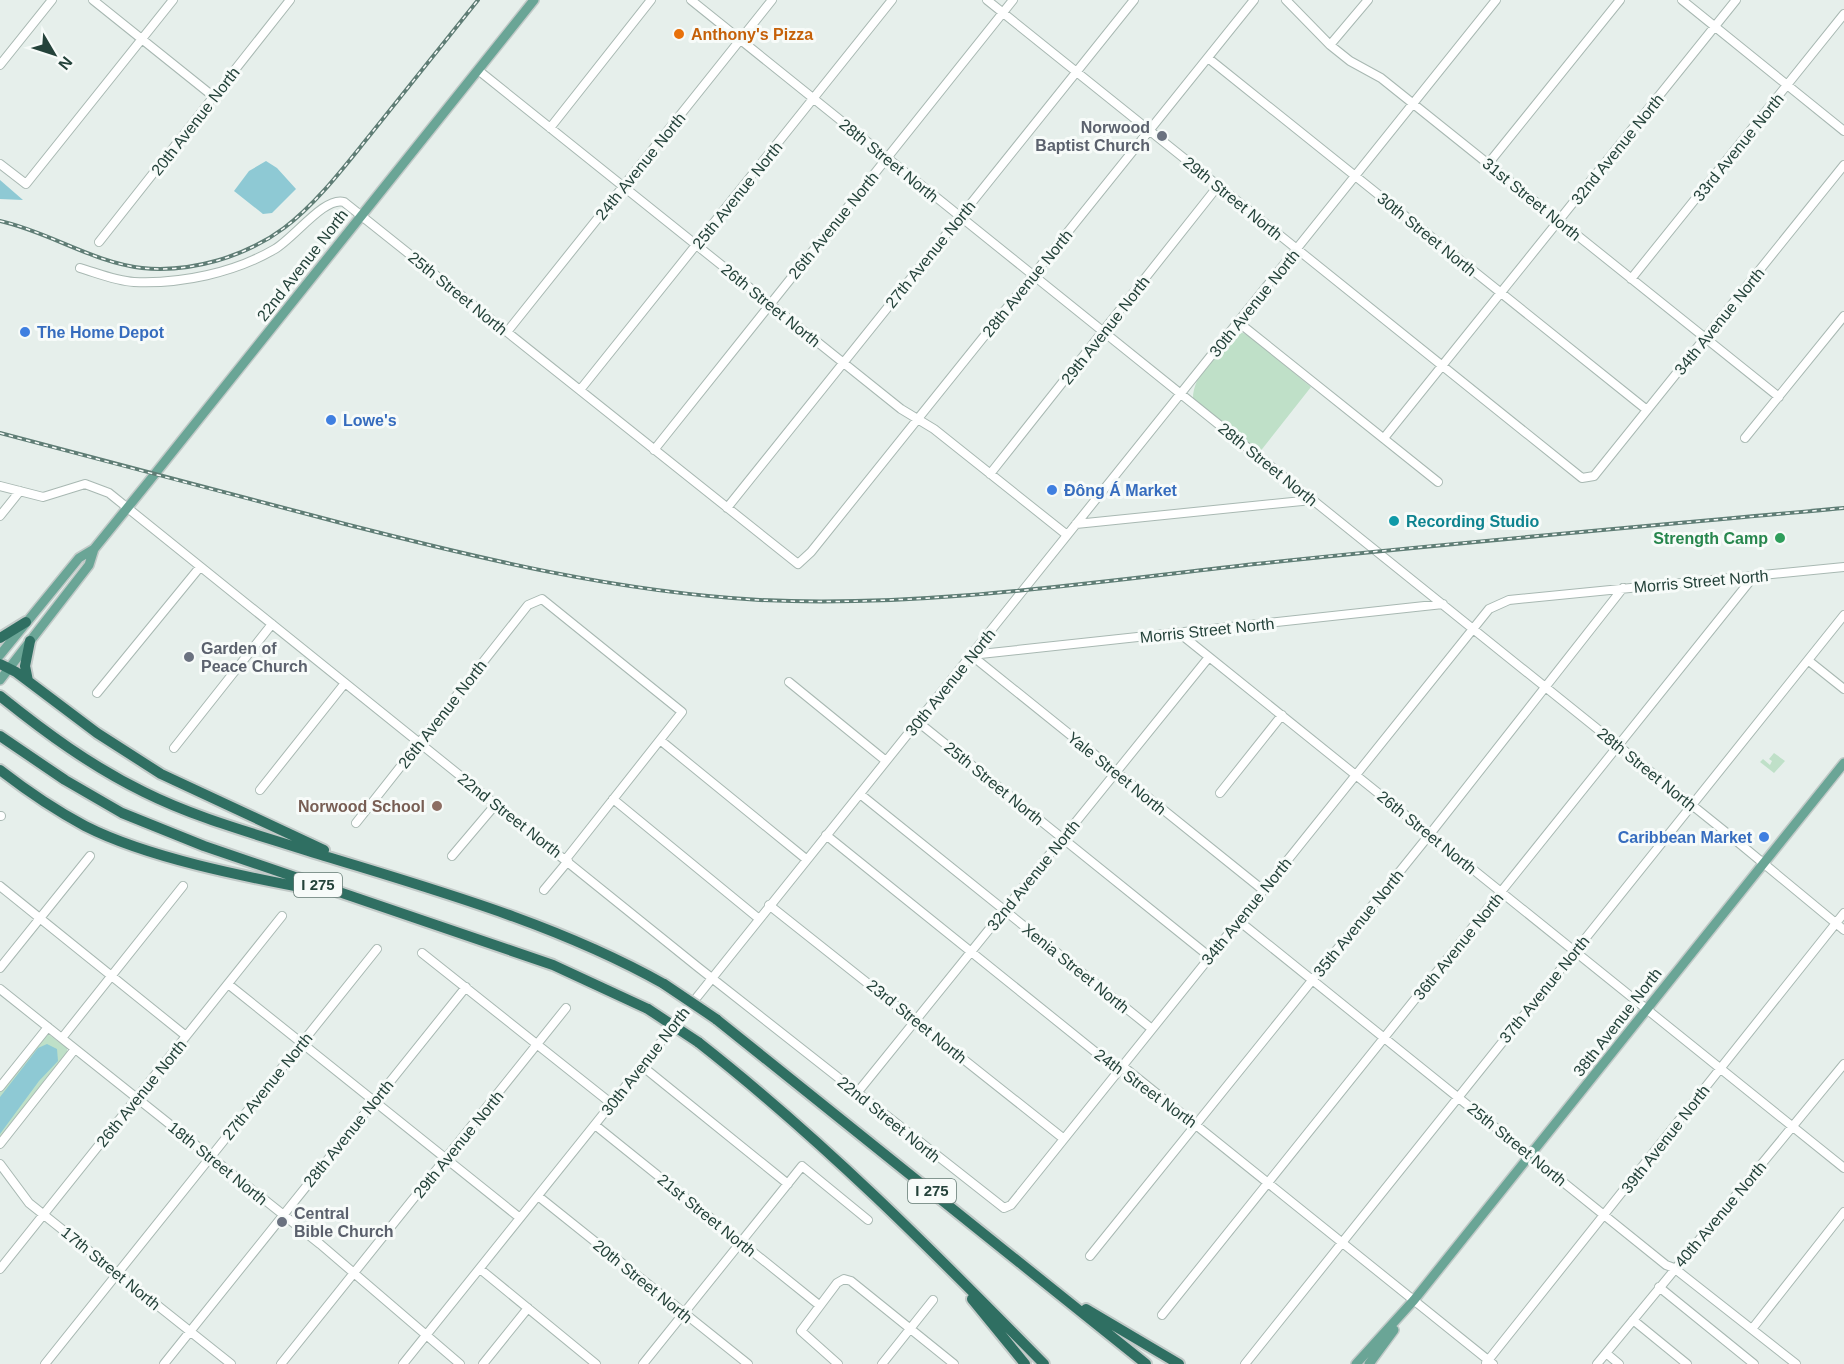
<svg xmlns="http://www.w3.org/2000/svg" width="1844" height="1364" viewBox="0 0 1844 1364" font-family="Helvetica,sans-serif">
  <style>
    .green { fill: #bfe0c8 }
    .water { fill: #8ec9d4 }
    .lines { fill: none; stroke-linecap: round; stroke-linejoin: round }
    .minor-casing { stroke: #a8b8b2; stroke-width: 10 }
    .major-casing { stroke: #c2cac8; stroke-width: 12 }
    .highway-casing { stroke: #c2cac8; stroke-width: 14 }
    .minor { stroke: #fff; stroke-width: 8 }
    .major { stroke: #6aa596; stroke-width: 9 }
    .highway { stroke: #2f6f62; stroke-width: 10 }
    .rail-casing { stroke: #5f7d75; stroke-width: 4 }
    .rail { stroke: #f7fbf9; stroke-width: 1.5; stroke-dasharray: 4.5; stroke-linecap: butt }
    .highway-bridge-casing { stroke: #c2cac8; stroke-width: 14; stroke-linecap: butt }
    .highway-bridge { stroke: #2f6f62; stroke-width: 10 }
    .food-dot { fill: #e8710a; stroke: #f7fbf9; stroke-width: 2 }
    .worship-dot { fill: #6b7280; stroke: #f7fbf9; stroke-width: 2 }
    .shop-dot { fill: #3f7fe0; stroke: #f7fbf9; stroke-width: 2 }
    .culture-dot { fill: #0f9aa8; stroke: #f7fbf9; stroke-width: 2 }
    .leisure-dot { fill: #2e9e5b; stroke: #f7fbf9; stroke-width: 2 }
    .education-dot { fill: #8d6e63; stroke: #f7fbf9; stroke-width: 2 }
    .labels { text-anchor: middle; stroke-width: 6; stroke-linejoin: round; paint-order: stroke }
    .shield { fill: #f7fbf9; stroke: #637a73; stroke-width: 1.5 }
    .shield-label { font-size: 15px; font-weight: bold; fill: #24423a }
    .food-label { font-size: 16px; font-weight: bold; fill: #c56008; stroke: #f7fbf9; text-anchor: start }
    .street-label { font-size: 16px; fill: #24423a; stroke: #f7fbf9 }
    .worship-label { font-size: 16px; font-weight: bold; fill: #5b616d; stroke: #f7fbf9; text-anchor: start }
    .shop-label { font-size: 16px; font-weight: bold; fill: #366cbe; stroke: #f7fbf9; text-anchor: start }
    .culture-label { font-size: 16px; font-weight: bold; fill: #0d838f; stroke: #f7fbf9; text-anchor: start }
    .leisure-label { font-size: 16px; font-weight: bold; fill: #27864d; stroke: #f7fbf9; text-anchor: end }
    .education-label { font-size: 16px; font-weight: bold; fill: #785e54; stroke: #f7fbf9; text-anchor: end }
  </style>
  <rect width="100%" height="100%" fill="#e6efeb"/>
  <path class="green" d="M1239,331L1249,336L1311,387L1259,453L1193,399C1193,374 1218,352 1233,333Z
    M1774,753L1785,761L1774,773L1760,762L1763,759L1770,765L1772,761L1769,759Z
    M48,1034L67,1048V1054L0,1140V1092Z"/>
  <path class="water" d="M266,161L277,168L296,189L272,213L263,214L234,191L249,171Z
    M0,180L23,200L0,199Z
    M47,1044L57,1049L58,1061L39,1081L0,1134V1097L38,1048Z"/>
  <g class="lines">
    <g class="minor-casing">
      <path id="minor" d="M93,0L214,97
        M691,0L1728,834L1844,930
        M987,0L1582,478L1594,476L1844,165
        M1286,0L1330,45L1350,61L1381,78L1779,397
        M1682,0L1844,131
        M1330,45L1368,0
        M1208,58L1647,410
        M0,65L52,0
        M478,70L901,409L934,429L1067,535
        M550,128L651,0
        M0,164L26,184L173,0
        M1488,164L1620,0
        M99,242L290,0
        M80,268C97,273 116,281 134,282C181,284 234,273 275,249C295,237 325,196 344,202L798,564L811,552L1254,0
        M1631,279L1844,14
        M1238,322L1438,482
        M507,332L772,0
        M580,390L892,0
        M1384,438L1736,0
        M1745,438L1844,316
        M654,450L1013,0
        M990,474L1218,186
        M0,486L43,497L85,484L109,493L699,968L1004,1208L1011,1205L1489,609L1509,600L1844,567
        M727,508L1134,0
        M0,516L20,491
        M1076,524L1312,500
        M1178,632L1844,1168
        M971,655L1443,604
        M971,655L1263,890
        M1809,661L1844,689
        M789,682L886,761
        M97,693L200,567
        M918,722L1210,957
        M660,740L806,859
        M174,748L272,624
        M260,790L345,683
        M1220,793L1282,715
        M860,794L1152,1029
        M613,799L758,918
        M0,816H1
        M356,823L528,605L542,599L682,712L566,859
        M826,835L1119,1071L1125,1068L1493,1364
        M452,856L496,804
        M0,886L186,1036
        M544,890L568,861
        M769,905L1064,1139
        M1239,921L1666,1265L1674,1268L1796,1364
        M422,953L612,1104
        M0,968L90,856
        M228,984L520,1218
        M0,989L320,1244L460,1364
        M62,1038L183,886
        M642,1066L788,1184
        M0,1087L48,1027
        M857,1093L1209,657
        M595,1125L819,1305
        M0,1144L75,1049
        M0,1164L29,1203L231,1364
        M538,1196L748,1364
        M1090,1256L1430,834L1623,588
        M0,1269L282,916
        M480,1269L596,1364
        M1659,1287L1754,1364
        M1162,1315L1754,576
        M1633,1320L1687,1364
        M1752,1329L1844,1212
        M1606,1353L1619,1364
        M1486,1363L1844,913
        M45,1364L377,949
        M164,1364L466,987
        M281,1364L566,1008
        M403,1364L1496,0
        M483,1364L528,1308
        M643,1364L802,1166L868,1220
        M838,1364L801,1331L837,1283L844,1279L851,1281L954,1364
        M882,1364L933,1300
        M1245,1364L1844,615
        M1597,1364L1844,1064"/>
    </g>
    <g class="major-casing">
      <path id="major" d="M0,655L79,558L94,549L150,480L534,0
        M0,680L89,565L94,549
        M1356,1364L1414,1300L1844,763
        M1369,1364L1394,1330"/>
    </g>
    <g class="highway-casing">
      <path id="highway" d="M0,638L26,622
        M0,664L16,672L97,733L161,774L324,850
        M28,681L25,666L30,641
        M0,696C46,733 91,766 144,792C194,817 249,832 302,849C424,887 552,921 664,984
        M0,736L65,780L122,813L204,846L553,965L648,1009
        M0,770C27,791 55,810 85,826C148,858 246,877 316,890
        M716,1019L1146,1364
        M698,1042C823,1140 933,1251 1044,1364
        M972,1299L1025,1364
        M1086,1309L1179,1364"/>
    </g>
    <use href="#minor" class="minor"/>
    <use href="#major" class="major"/>
    <use href="#highway" class="highway"/>
    <g class="rail-casing">
      <path id="rail" d="M0,221C49,232 92,262 142,268C190,273 245,257 284,228C317,203 344,167 370,135C406,90 442,45 478,0
        M0,433C115,464 230,494 345,524C482,559 618,592 760,600C921,608 1095,582 1255,564C1451,543 1648,526 1844,508"/>
    </g>
    <use href="#rail" class="rail"/>
    <g class="highway-bridge-casing">
      <path id="highway-bridge" d="M664,984L716,1019
        M648,1009L698,1042"/>
    </g>
    <use href="#highway-bridge" class="highway-bridge"/>
  </g>
  <circle class="food-dot" cx="679" cy="34" r="6"/>
  <g class="worship-dot">
    <circle cx="1162" cy="136" r="6"/>
    <circle cx="189" cy="657" r="6"/>
    <circle cx="282" cy="1222" r="6"/>
  </g>
  <g class="shop-dot">
    <circle cx="25" cy="332" r="6"/>
    <circle cx="331" cy="420" r="6"/>
    <circle cx="1052" cy="490" r="6"/>
    <circle cx="1764" cy="837" r="6"/>
  </g>
  <circle class="culture-dot" cx="1394" cy="521" r="6"/>
  <circle class="leisure-dot" cx="1780" cy="538" r="6"/>
  <circle class="education-dot" cx="437" cy="806" r="6"/>
  <g class="labels">
    <g class="shield">
      <rect x="294" y="873" width="48" height="24" rx="4.5"/>
      <rect x="908" y="1179" width="48" height="24" rx="4.5"/>
    </g>
    <g class="shield-label">
      <text x="318" y="890">I 275</text>
      <text x="932" y="1196">I 275</text>
    </g>
    <g class="food-label">
      <text x="691" y="40">Anthony's Pizza</text>
    </g>
    <g class="street-label">
      <text transform="translate(195 121) rotate(-52)" y="6">20th Avenue North</text>
      <text transform="translate(1738 147) rotate(-51)" y="6">33rd Avenue North</text>
      <text transform="translate(1617 149) rotate(-51)" y="6">32nd Avenue North</text>
      <text transform="translate(889 160) rotate(39)" y="6">28th Street North</text>
      <text transform="translate(640 166) rotate(-51)" y="6">24th Avenue North</text>
      <text transform="translate(737 195) rotate(-51)" y="6">25th Avenue North</text>
      <text transform="translate(1233 198) rotate(39)" y="6">29th Street North</text>
      <text transform="translate(1532 199) rotate(39)" y="6">31st Street North</text>
      <text transform="translate(833 225) rotate(-51)" y="6">26th Avenue North</text>
      <text transform="translate(1427 234) rotate(39)" y="6">30th Street North</text>
      <text transform="translate(930 254) rotate(-51)" y="6">27th Avenue North</text>
      <text transform="translate(302 265) rotate(-52)" y="6">22nd Avenue North</text>
      <text transform="translate(1027 283) rotate(-51)" y="6">28th Avenue North</text>
      <text transform="translate(458 293) rotate(39)" y="6">25th Street North</text>
      <text transform="translate(1254 303) rotate(-51)" y="6">30th Avenue North</text>
      <text transform="translate(771 305) rotate(39)" y="6">26th Street North</text>
      <text transform="translate(1719 321) rotate(-51)" y="6">34th Avenue North</text>
      <text transform="translate(1105 330) rotate(-52)" y="6">29th Avenue North</text>
      <text transform="translate(1268 464) rotate(39)" y="6">28th Street North</text>
      <text transform="translate(1701 581) rotate(-5)" y="6">Morris Street North</text>
      <text transform="translate(1207 630) rotate(-6)" y="6">Morris Street North</text>
      <text transform="translate(950 682) rotate(-51)" y="6">30th Avenue North</text>
      <text transform="translate(442 714) rotate(-52)" y="6">26th Avenue North</text>
      <text transform="translate(1647 769) rotate(39)" y="6">28th Street North</text>
      <text transform="translate(1117 773) rotate(39)" y="6">Yale Street North</text>
      <text transform="translate(994 783) rotate(39)" y="6">25th Street North</text>
      <text transform="translate(510 815) rotate(38)" y="6">22nd Street North</text>
      <text transform="translate(1427 832) rotate(39)" y="6">26th Street North</text>
      <text transform="translate(1033 875) rotate(-51)" y="6">32nd Avenue North</text>
      <text transform="translate(1246 911) rotate(-51)" y="6">34th Avenue North</text>
      <text transform="translate(1358 923) rotate(-51)" y="6">35th Avenue North</text>
      <text transform="translate(1458 946) rotate(-51)" y="6">36th Avenue North</text>
      <text transform="translate(1076 968) rotate(39)" y="6">Xenia Street North</text>
      <text transform="translate(1544 989) rotate(-51)" y="6">37th Avenue North</text>
      <text transform="translate(917 1021) rotate(39)" y="6">23rd Street North</text>
      <text transform="translate(1617 1022) rotate(-52)" y="6">38th Avenue North</text>
      <text transform="translate(645 1061) rotate(-52)" y="6">30th Avenue North</text>
      <text transform="translate(267 1086) rotate(-51)" y="6">27th Avenue North</text>
      <text transform="translate(1146 1088) rotate(36)" y="6">24th Street North</text>
      <text transform="translate(141 1093) rotate(-51)" y="6">26th Avenue North</text>
      <text transform="translate(889 1119) rotate(39)" y="6">22nd Street North</text>
      <text transform="translate(348 1133) rotate(-51)" y="6">28th Avenue North</text>
      <text transform="translate(1665 1139) rotate(-52)" y="6">39th Avenue North</text>
      <text transform="translate(458 1144) rotate(-51)" y="6">29th Avenue North</text>
      <text transform="translate(1517 1144) rotate(39)" y="6">25th Street North</text>
      <text transform="translate(218 1163) rotate(39)" y="6">18th Street North</text>
      <text transform="translate(1720 1214) rotate(-50)" y="6">40th Avenue North</text>
      <text transform="translate(707 1215) rotate(39)" y="6">21st Street North</text>
      <text transform="translate(111 1268) rotate(39)" y="6">17th Street North</text>
      <text transform="translate(643 1281) rotate(39)" y="6">20th Street North</text>
    </g>
    <g class="worship-label">
      <text x="1150" y="133" text-anchor="end">Norwood<tspan x="1150" dy="18">Baptist Church</tspan></text>
      <text x="201" y="654">Garden of<tspan x="201" dy="18">Peace Church</tspan></text>
      <text x="294" y="1219">Central<tspan x="294" dy="18">Bible Church</tspan></text>
    </g>
    <g class="shop-label">
      <text x="37" y="338">The Home Depot</text>
      <text x="343" y="426">Lowe's</text>
      <text x="1064" y="496">Đông Á Market</text>
      <text x="1752" y="843" text-anchor="end">Caribbean Market</text>
    </g>
    <g class="culture-label">
      <text x="1406" y="527">Recording Studio</text>
    </g>
    <g class="leisure-label">
      <text x="1768" y="544">Strength Camp</text>
    </g>
    <g class="education-label">
      <text x="425" y="812">Norwood School</text>
    </g>
  </g>
  <g transform="translate(54 54) rotate(129)" stroke="#f7fbf9" stroke-width="4.5" paint-order="stroke">
  <path d="M0-4.5L10 22L0 15L-10 22Z" fill="#24423a"/>
  <text y="-9" font-size="16" font-weight="bold" text-anchor="middle" fill="#24423a">N</text>
  </g>
</svg>
